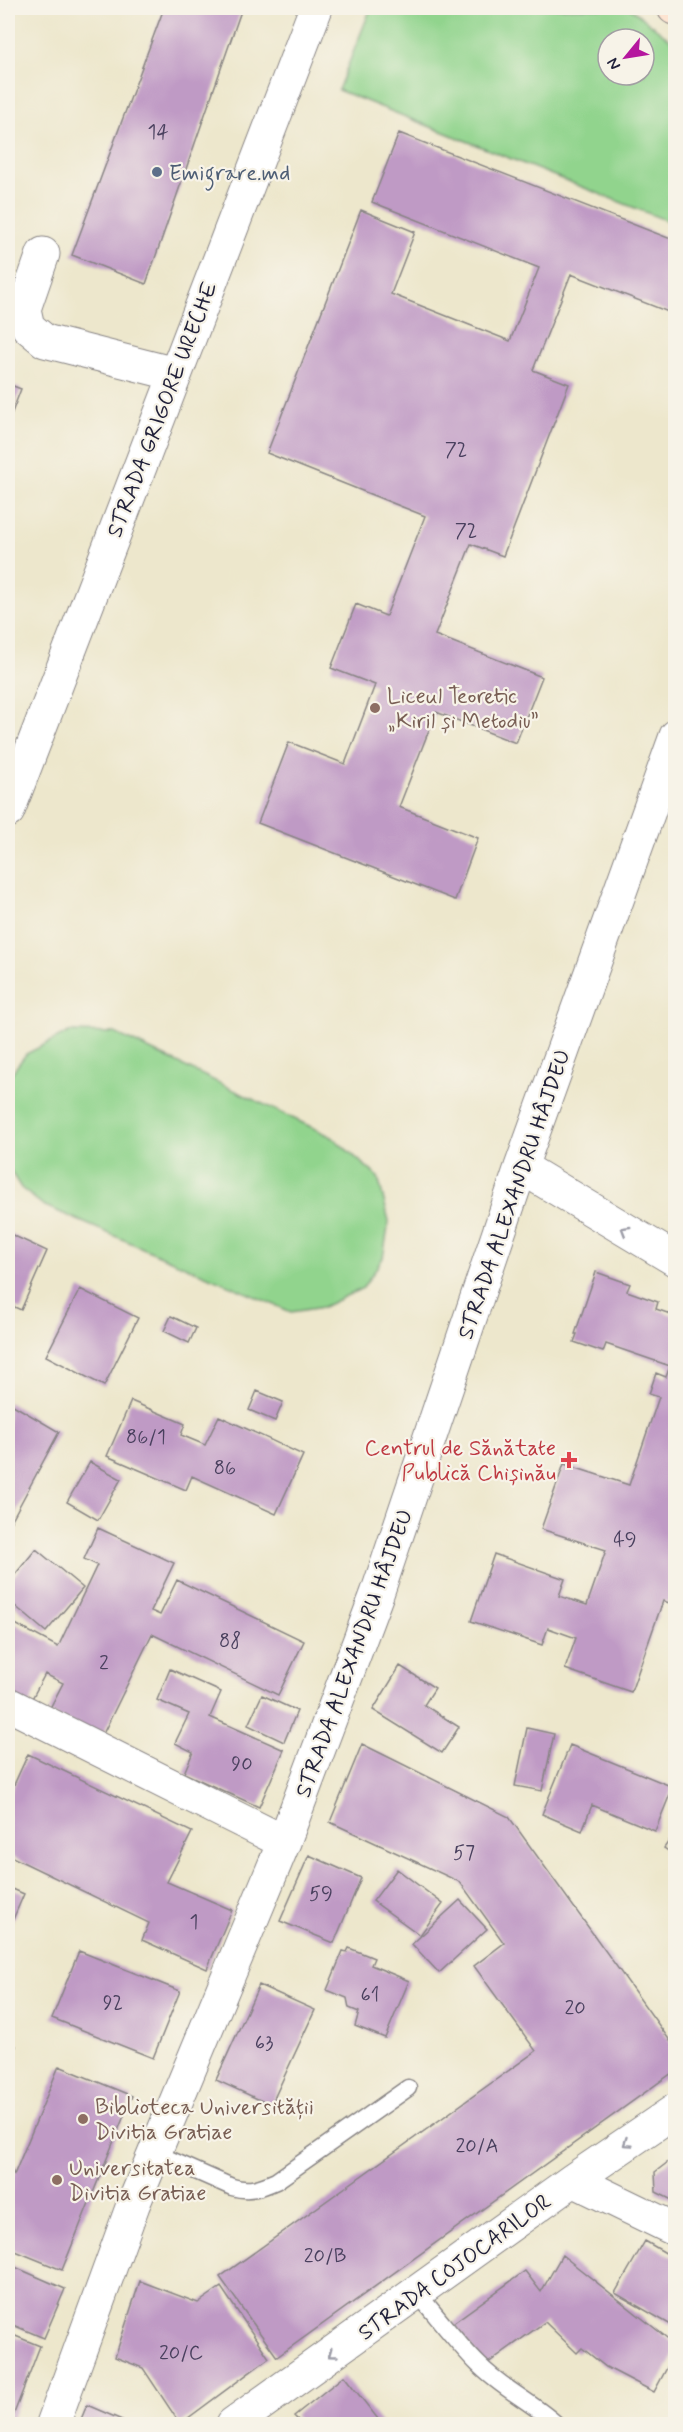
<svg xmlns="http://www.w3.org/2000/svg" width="683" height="2432" viewBox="0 0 683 2432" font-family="Mynerve,sans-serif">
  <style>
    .green { fill: #91d48d; stroke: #5a7b64; stroke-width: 1.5; fill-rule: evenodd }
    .building { fill: #bf9ac5 }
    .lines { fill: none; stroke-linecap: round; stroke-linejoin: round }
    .lane-casing { stroke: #888484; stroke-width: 19 }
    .street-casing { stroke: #888484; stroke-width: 35 }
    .secondary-casing { stroke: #888484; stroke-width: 35 }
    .lane { stroke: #fff; stroke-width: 16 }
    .street { stroke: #fff; stroke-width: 33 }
    .secondary { stroke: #fde4d1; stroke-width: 33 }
    .oneway { stroke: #9c9ca7 }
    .service-dot { fill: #5c6f8a; stroke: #f7f3e8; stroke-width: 2 }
    .education-dot { fill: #8d6e63; stroke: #f7f3e8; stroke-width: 2 }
    .health-dot { fill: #e0444e; stroke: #f7f3e8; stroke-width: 2 }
    .labels { text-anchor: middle; stroke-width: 4.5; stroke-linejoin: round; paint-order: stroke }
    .number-label { font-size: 20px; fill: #49405e }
    .service-label { font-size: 22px; fill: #4e5e75; stroke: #f7f3e8; text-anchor: start }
    .street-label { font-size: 22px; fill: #22223b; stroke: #f7f3e8 }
    .education-label { font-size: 22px; fill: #785e54; stroke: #f7f3e8; text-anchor: start }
    .health-label { font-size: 22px; fill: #be3a42; stroke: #f7f3e8; text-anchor: end }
  </style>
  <rect width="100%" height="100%" fill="#f7f3e8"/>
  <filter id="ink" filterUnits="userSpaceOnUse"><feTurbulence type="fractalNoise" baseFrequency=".0167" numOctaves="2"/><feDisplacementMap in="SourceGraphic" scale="12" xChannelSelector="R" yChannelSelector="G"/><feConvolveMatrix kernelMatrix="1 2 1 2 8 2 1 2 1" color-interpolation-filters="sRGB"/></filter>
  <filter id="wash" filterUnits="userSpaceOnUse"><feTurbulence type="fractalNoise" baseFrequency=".008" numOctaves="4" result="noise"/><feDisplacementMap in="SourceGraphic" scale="24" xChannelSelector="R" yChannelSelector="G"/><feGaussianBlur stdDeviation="1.35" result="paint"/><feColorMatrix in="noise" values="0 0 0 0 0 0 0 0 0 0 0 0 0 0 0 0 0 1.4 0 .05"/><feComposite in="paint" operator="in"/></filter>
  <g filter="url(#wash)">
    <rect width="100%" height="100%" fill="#ede7cc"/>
    <path class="green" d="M371,8H630L675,43V224L338,90ZM608,39H644V75H608Z
      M69,1032L115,1033L332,1137L378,1177L389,1221L383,1258L363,1288L323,1307L291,1312L43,1205L21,1188L8,1167V1078L26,1054Z"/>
    <g id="blocks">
      <path class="building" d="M164,8H242L146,284L72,255Z
        M399,133L676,241V315L571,274L533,370L569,384L503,556L471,544L435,635L542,677L516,743L436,712L399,807L478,838L455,900L258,823L289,742L345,764L375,685L331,668L356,604L386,616L425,516L267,453L361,210L415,232L391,294L510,341L539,268L372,202Z
        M8,384L21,389L8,423Z
        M8,1233L47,1251L21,1310L8,1304Z
        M596,1272L630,1284L627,1291L658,1302L656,1309L676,1316V1565L673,1573L676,1574V1605L663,1601L631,1692L565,1669L576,1638L548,1628L542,1645L471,1621L494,1554L565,1579L559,1596L587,1605L606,1550L541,1529L564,1464L629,1485L659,1397L649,1394L656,1373L666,1377L670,1366L606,1344L603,1352L574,1342L577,1334H575Z
        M80,1289L138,1318L104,1386L46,1356Z
        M171,1316L196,1328L189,1343L164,1331Z
        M257,1391L283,1402L275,1421L249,1410Z
        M131,1401L185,1424L181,1435L205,1445L219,1416L303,1455L276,1514L192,1476L186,1490L107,1456Z
        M8,1402L59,1432L8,1527Z
        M90,1462L121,1479L98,1520L67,1502Z
        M98,1528L174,1563L151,1611L160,1615L177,1580L304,1641L278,1695L152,1634L101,1738L48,1712L63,1683L45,1674L27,1708L8,1698V1620L58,1647L97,1565L84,1559Z
        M36,1549L83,1588L46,1632L8,1600V1583Z
        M400,1666L435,1688L424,1705L459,1727L442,1753L373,1710Z
        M170,1669L221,1692L210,1717L284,1750L259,1807L184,1773L193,1752L175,1743L189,1714L157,1700Z
        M262,1695L297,1711L284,1742L248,1725Z
        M527,1728L554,1734L542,1791L515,1786Z
        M362,1744L509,1817L676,2049V2070L277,2357L220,2277L536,2051L474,1966L504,1943L460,1882L330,1822Z
        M570,1745L673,1787L655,1831L592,1805L582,1831L542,1814Z
        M28,1754L192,1832L167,1882L232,1910L207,1969L142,1940L149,1923L8,1855V1798Z
        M676,1831V1856L664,1848Z
        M309,1855L361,1878L334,1943L280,1921Z
        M397,1869L443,1904L420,1935L373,1901Z
        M8,1887L24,1894L8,1931Z
        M460,1900L487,1929L439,1973L412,1944Z
        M349,1948L374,1958L371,1965L409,1981L385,2038L355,2026L359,2012L349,2008L347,1998L327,1990L343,1951L347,1952Z
        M79,1951L180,1991L153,2058L52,2018Z
        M259,1985L315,2010L271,2105L216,2080Z
        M8,2042L16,2046L8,2066Z
        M59,2066L132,2096L62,2270L8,2248V2161L14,2175Z
        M676,2156V2202L656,2192L655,2172Z
        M645,2241L676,2259V2319L671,2325L615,2293Z
        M562,2255L676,2345V2351L654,2392L606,2367L582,2348L577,2353L545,2322L484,2366L453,2323L525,2271L541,2292Z
        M8,2264L65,2289L44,2338L8,2323Z
        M140,2281L198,2303L221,2287L269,2358L180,2424L143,2368L115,2357Z
        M8,2333L40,2346L10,2424H8Z
        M344,2376L382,2424H302L294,2416Z
        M87,2405L129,2423L128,2424H79Z"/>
    </g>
  </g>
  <g filter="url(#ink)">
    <use href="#blocks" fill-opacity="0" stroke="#888484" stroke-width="1.5"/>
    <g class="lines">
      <g class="lane-casing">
        <path id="lane" d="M155,2153L232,2187C249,2192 260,2188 276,2181L408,2088
          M417,2293C437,2316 456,2342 478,2364C501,2388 532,2402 556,2424"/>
      </g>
      <g class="street-casing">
        <path id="street" d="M43,254L24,309L28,327L45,341L175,374
          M8,811L316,8
          M521,1167L676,1260
          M8,1704L284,1842
          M573,2180L676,2230
          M53,2424L133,2205L284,1842L377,1594L521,1167L676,736
          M233,2424L573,2180L676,2110"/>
      </g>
      <g class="secondary-casing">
        <path id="secondary" d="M674,8H676"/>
      </g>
      <use href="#lane" class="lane"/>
      <use href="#street" class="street"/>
      <use href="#secondary" class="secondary"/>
    </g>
    <defs><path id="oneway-chevron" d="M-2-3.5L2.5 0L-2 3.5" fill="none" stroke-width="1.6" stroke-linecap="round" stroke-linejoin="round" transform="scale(1.5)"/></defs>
    <g class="oneway">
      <use href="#oneway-chevron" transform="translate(625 1230) rotate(-149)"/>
      <use href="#oneway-chevron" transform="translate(627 2143) rotate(146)"/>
      <use href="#oneway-chevron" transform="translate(332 2354) rotate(144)"/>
    </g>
  </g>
  <circle class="service-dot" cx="157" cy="172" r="6"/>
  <g class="education-dot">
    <circle cx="375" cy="708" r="6"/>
    <circle cx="83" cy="2119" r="6"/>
    <circle cx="57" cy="2180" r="6"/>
  </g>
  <path class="health-dot" d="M566 1451h6v6h6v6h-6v6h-6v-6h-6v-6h6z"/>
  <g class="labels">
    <g class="number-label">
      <text x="158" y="138">14</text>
      <text x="456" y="456">72</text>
      <text x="466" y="537">72</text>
      <text x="146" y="1443">86/1</text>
      <text x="225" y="1474">86</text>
      <text x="625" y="1546">49</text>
      <text x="230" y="1647">88</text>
      <text x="104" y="1669">2</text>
      <text x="242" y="1770">90</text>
      <text x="464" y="1859">57</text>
      <text x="321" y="1900">59</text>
      <text x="194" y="1928">1</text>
      <text x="370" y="2001">61</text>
      <text x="113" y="2009">92</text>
      <text x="575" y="2014">20</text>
      <text x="264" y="2049">63</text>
      <text x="477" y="2152">20/A</text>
      <text x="325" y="2262">20/B</text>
      <text x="181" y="2359">20/C</text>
    </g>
    <g class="service-label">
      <text x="169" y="180">Emigrare.md</text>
    </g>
    <g class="street-label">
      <text transform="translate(161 409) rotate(-69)" y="8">STRADA GRIGORE URECHE</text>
      <text transform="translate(513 1194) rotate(-71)" y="8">STRADA ALEXANDRU HÂJDEU</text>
      <text transform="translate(353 1653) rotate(-70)" y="8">STRADA ALEXANDRU HÂJDEU</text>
      <text transform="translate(454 2266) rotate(-36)" y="8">STRADA COJOCARILOR</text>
    </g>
    <g class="education-label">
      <text x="387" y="703">Liceul Teoretic<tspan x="387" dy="25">„Kiril și Metodiu”</tspan></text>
      <text x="95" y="2114">Biblioteca Universității<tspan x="95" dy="25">Divitia Gratiae</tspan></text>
      <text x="69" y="2175">Universitatea<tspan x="69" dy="25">Divitia Gratiae</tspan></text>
    </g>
    <g class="health-label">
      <text x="556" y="1455">Centrul de Sănătate<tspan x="556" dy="25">Publică Chișinău</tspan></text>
    </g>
  </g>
  <rect width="683" height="2432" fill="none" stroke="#f7f3e8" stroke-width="30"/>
  <g transform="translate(626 57) rotate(240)"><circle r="28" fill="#f7f3e8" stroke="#a29fa3" stroke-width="1.5"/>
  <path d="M0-4.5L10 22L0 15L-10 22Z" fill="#b5179e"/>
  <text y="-9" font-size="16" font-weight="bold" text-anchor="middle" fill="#22223b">N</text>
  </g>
</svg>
